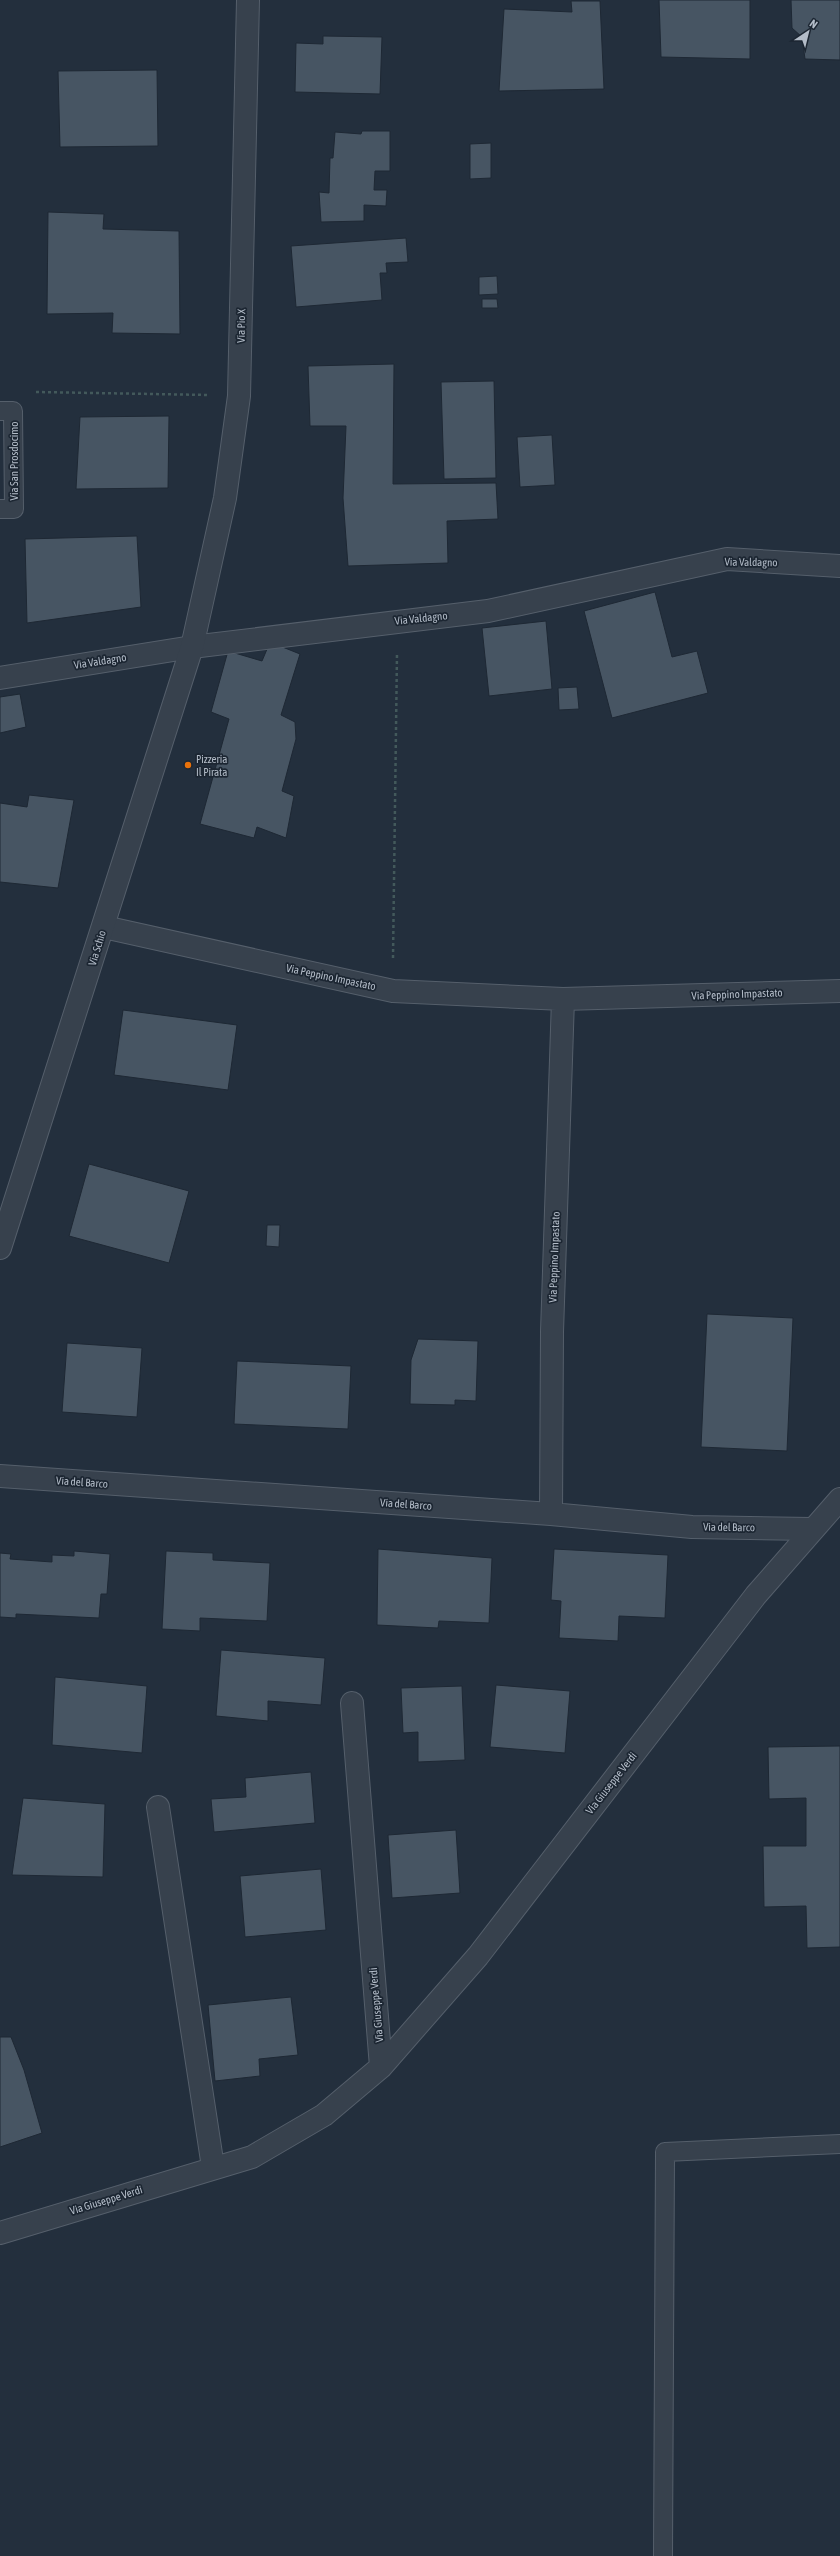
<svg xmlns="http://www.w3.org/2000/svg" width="840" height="2556" viewBox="0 0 840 2556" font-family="'Asap Condensed',sans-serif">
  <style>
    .building { fill: #475563; stroke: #1e2834 }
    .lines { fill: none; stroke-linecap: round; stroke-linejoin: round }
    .service-casing { stroke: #555f6b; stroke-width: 20 }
    .minor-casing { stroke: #555f6b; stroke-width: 24 }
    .tertiary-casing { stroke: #555f6b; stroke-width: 24 }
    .path { stroke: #43595b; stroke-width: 2.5; stroke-dasharray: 3 3; stroke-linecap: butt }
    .service { stroke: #37414d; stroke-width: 18 }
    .minor { stroke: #37414d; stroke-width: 22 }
    .tertiary { stroke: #37414d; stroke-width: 22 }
    .food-dot { fill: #e8710a; stroke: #1c2632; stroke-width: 1.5 }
    .labels { text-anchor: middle; stroke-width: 3.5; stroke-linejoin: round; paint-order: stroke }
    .street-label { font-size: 11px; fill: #b3bcc8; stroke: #1c2632 }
    .poi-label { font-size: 11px; fill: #b3bcc8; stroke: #1c2632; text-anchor: start }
  </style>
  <rect width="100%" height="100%" fill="#232f3d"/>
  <path class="building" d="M659,0H750V59L661,57Z
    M791,0H840V60L805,59L802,37L792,28Z
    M571,1H600L604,89L499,91L504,9L572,12Z
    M323,36L382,37L380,94L295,92L296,43L323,44Z
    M157,70L158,146L60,147L58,71Z
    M362,131H390V171H375L374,190H387L386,206L364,205V221L321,222L319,192L329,193L330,158H333L335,132L361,134Z
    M491,143V178L470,179V144Z
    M48,212L104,214L103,229L179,231L180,334L112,333L113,313L47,314Z
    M406,238L408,262L386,263L387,273H380L382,300L296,307L291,246Z
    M497,276L498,294L479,295V277Z
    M482,299H497L498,308H482Z
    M394,364L393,484L496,483L498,519L447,521L448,563L348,566L343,498L346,426H310L308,366Z
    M494,381L496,478L444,479L441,382Z
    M169,416L168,488L76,489L80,417Z
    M552,435L555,485L520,487L517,437Z
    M137,536L141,607L27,623L25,539Z
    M655,592L672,657L697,651L708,693L612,718L584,611Z
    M546,621L552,689L489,696L482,628Z
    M270,642L300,654L281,715L295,722L296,739L282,791L294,796L286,838L257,827L254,838L200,824L229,719L211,712L228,651L262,661Z
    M577,687L579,709L559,710L558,688Z
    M20,694L26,727L0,733V697Z
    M29,795L74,800L58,888L0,882V803L27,807Z
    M123,1010L237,1025L228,1090L114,1075Z
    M89,1164L189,1191L169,1263L69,1236Z
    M267,1225H280L279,1247L266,1246Z
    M707,1314L793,1318L787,1451L701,1447Z
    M418,1339L478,1341L476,1401L455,1400V1405L410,1404L411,1360Z
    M67,1343L142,1348L137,1417L62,1412Z
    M237,1361L351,1366L348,1429L234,1424Z
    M378,1549L492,1558L489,1623L439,1621L438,1628L377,1625Z
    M554,1549L668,1555L665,1618L619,1616L618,1641L559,1638L561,1601L551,1600Z
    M74,1551L110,1554L107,1594H101L99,1618L16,1614V1618L0,1617V1553L11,1554L10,1559L52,1562V1555L74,1556Z
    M166,1551L213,1553V1560L270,1563L267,1621L200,1618V1631L162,1629Z
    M221,1650L325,1658L321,1705L268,1701V1721L216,1716Z
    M55,1677L147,1686L142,1753L52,1745Z
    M496,1685L570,1691L565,1753L490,1747Z
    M462,1686L465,1760L418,1762V1732L403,1733L401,1688Z
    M840,1746V1947L807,1948L806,1906L764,1907L763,1846H806V1798L769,1799L768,1747Z
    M311,1772L315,1823L214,1832L211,1799L246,1797L245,1778Z
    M23,1798L105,1804L103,1877L12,1875Z
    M456,1830L460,1893L392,1898L388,1835Z
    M321,1869L326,1930L245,1937L240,1876Z
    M291,1997L298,2055L259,2059L260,2076L215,2081L208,2005Z
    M0,2037H11L24,2070L42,2133L0,2147Z"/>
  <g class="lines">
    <g class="service-casing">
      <path id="service" d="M0,411H13L14,509H0
        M663,2556L665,2152L840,2144"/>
    </g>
    <g class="minor-casing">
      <path id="minor" d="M0,678L192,647L488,611L727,559L840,566
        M104,927L393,991L563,999L840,991
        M0,1476L551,1514L692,1527L811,1529
        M551,1514L552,1332L563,999
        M352,1703L381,2067
        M158,1807L213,2167
        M0,2233L252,2157L324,2115L381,2067L478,1956L756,1595L840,1499"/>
    </g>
    <g class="tertiary-casing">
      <path id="tertiary" d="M0,1248L192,647L225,498L239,396L248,0"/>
    </g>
    <path class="path" d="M36,392L209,395
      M393,958L397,653"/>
    <use href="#service" class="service"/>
    <use href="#minor" class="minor"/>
    <use href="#tertiary" class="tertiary"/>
  </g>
  <circle class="food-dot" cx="188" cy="765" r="4"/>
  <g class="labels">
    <g class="street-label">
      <text transform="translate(241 326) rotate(-89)" y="4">Via Pio X</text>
      <text transform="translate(14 461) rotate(-90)" y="4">Via San Prosdocimo</text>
      <text transform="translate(751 562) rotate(1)" y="4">Via Valdagno</text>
      <text transform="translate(421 618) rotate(-6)" y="4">Via Valdagno</text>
      <text transform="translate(100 661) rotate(-9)" y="4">Via Valdagno</text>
      <text transform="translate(97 948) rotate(-73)" y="4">Via Schio</text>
      <text transform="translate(331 977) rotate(12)" y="4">Via Peppino Impastato</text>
      <text transform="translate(737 994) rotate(-2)" y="4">Via Peppino Impastato</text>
      <text transform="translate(554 1257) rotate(-88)" y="4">Via Peppino Impastato</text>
      <text transform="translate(82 1482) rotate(4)" y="4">Via del Barco</text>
      <text transform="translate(406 1504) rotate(4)" y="4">Via del Barco</text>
      <text transform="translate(729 1527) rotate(1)" y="4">Via del Barco</text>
      <text transform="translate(611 1783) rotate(-52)" y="4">Via Giuseppe Verdi</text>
      <text transform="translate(376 2005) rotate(-95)" y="4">Via Giuseppe Verdi</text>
      <text transform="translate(106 2200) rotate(-17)" y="4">Via Giuseppe Verdi</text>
    </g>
    <g class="poi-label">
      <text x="196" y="763">Pizzeria<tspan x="196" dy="13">Il Pirata</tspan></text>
    </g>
  </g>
  <g transform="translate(808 32) rotate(35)" stroke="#1c2632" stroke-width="3" paint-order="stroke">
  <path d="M0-3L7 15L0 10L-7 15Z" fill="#b3bcc8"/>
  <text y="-6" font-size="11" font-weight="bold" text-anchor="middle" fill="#b3bcc8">N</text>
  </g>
</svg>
